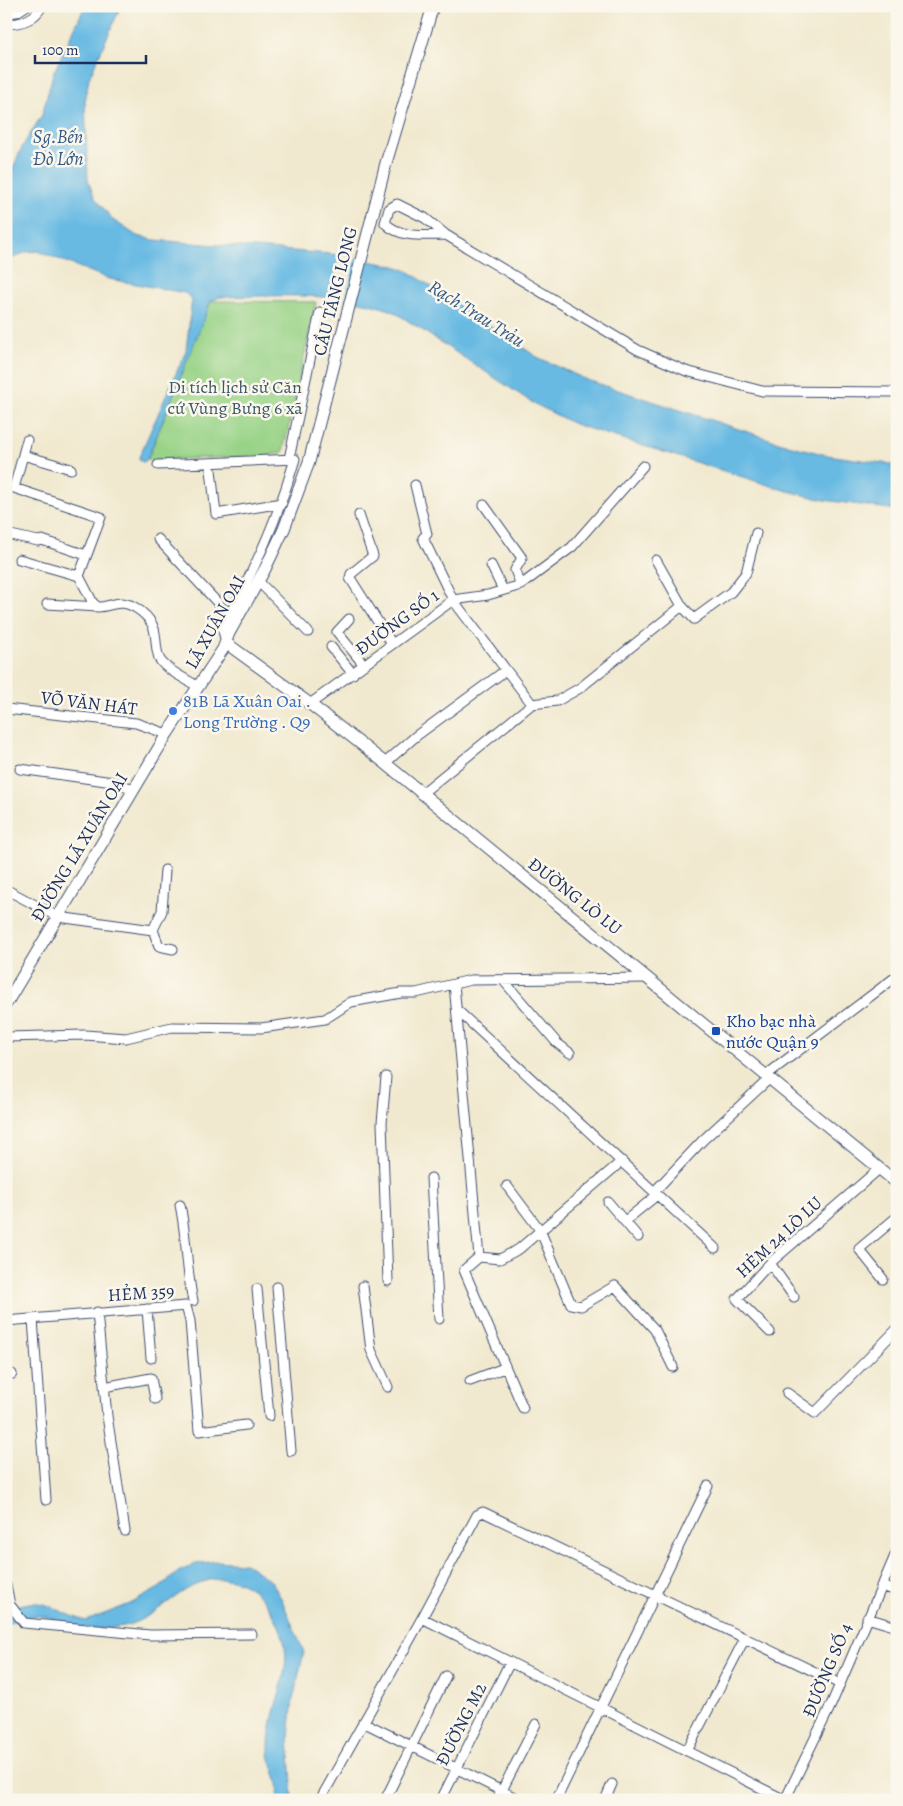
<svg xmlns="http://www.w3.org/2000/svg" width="903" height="1806" viewBox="0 0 903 1806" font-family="Alegreya,serif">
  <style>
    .green { fill: #99d387; stroke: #5a8172 }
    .water { fill: #67bae3; stroke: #4174a0 }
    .pier { fill: #f1e9cf }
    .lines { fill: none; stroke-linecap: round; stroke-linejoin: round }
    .street-casing { stroke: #3b4b6f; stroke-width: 11 }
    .secondary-casing { stroke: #3b4b6f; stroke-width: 13 }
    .street { stroke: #fff; stroke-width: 9 }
    .secondary { stroke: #fff; stroke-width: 11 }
    .shop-dot { fill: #3f7fe0; stroke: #fbf7ec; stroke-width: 2 }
    .transit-dot { fill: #1a4fb4; stroke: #fbf7ec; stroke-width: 2 }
    .labels { text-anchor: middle; stroke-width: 5; stroke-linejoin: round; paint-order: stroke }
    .street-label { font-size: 18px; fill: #1b2f5e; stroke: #fbf7ec }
    .park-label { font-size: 18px; fill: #3a5868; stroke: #fbf7ec }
    .shop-label { font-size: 18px; fill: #366cbe; stroke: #fbf7ec; text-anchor: start }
    .transit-label { font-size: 18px; fill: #164399; stroke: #fbf7ec; text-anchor: start }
    .water-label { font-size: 19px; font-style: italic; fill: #325986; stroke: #fbf7ec }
  </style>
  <rect width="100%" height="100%" fill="#fbf7ec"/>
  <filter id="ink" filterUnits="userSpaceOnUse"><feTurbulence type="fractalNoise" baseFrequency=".02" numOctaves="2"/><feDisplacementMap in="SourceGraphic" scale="10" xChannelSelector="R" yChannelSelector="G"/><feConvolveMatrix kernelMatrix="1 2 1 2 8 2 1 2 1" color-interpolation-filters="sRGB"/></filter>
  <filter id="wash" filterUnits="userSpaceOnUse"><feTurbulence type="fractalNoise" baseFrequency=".0096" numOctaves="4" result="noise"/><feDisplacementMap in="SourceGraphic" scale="20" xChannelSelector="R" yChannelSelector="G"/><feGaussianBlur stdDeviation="1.12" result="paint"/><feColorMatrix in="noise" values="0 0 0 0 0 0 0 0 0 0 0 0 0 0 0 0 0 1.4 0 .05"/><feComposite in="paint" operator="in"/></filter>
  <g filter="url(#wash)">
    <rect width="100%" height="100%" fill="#f1e9cf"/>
    <path class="green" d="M211,301L316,302L283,452L267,456L147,460Z"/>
    <path class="water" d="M85,6H121L89,78L85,101L88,181L95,198L113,220L137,236L154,240L331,254L395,266L408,271L537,357L587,380L788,445L827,455L897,465V510L824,500L784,490L574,424L533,403L393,311C337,291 278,296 220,297L211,301L147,460L144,462L140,461L139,457L186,351L192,299L185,293L109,279L38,251L26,252L6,261V185L22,147L42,115L53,74Z
      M217,1561L245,1563L271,1581L281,1598L304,1652L293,1699L289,1737L293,1800H276C284,1783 270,1769 269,1752C268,1691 309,1665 266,1603C256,1590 242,1580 225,1579C185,1576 161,1618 124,1626C108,1629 86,1630 71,1626C59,1622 49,1615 35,1616C25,1616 15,1621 6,1625V1612C40,1591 52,1611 86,1621L130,1604L159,1588L178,1572L196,1564Z"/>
    <path class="pier" d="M340,253L356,255L345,302L329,300Z"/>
  </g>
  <g filter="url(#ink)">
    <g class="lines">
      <g class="street-casing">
        <path id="street" d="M6,13L17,12L26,6
          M6,24C21,24 35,19 42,6
          M446,235C425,235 401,239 385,223L389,209L397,204L425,218L446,235L638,350L686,371L762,391L897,392
          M27,440L14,488L101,517L79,576L93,603L98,607C106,607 114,603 122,603C134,604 150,616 154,629C157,638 155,651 160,660C167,671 188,680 199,687
          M23,455L71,469
          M289,459L320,312
          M158,465L295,459C278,518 254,573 222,627L226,642
          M211,470L216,514L282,503
          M415,485L427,534L423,538L453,600L532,704
          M484,505L522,558L515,570L521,585
          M359,515L373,556L351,574L350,578L392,644
          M6,534L38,541L42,540L86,555
          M158,539L229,615
          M19,559L79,576
          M656,560L682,606
          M491,565L503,590
          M258,581L308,632
          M47,604L98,607
          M349,619L337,632L364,665
          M331,647L353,674
          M310,704L453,600L488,595L521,585L572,547L643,466
          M6,709L136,723L167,734
          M385,763L416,736L506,670
          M20,769L113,782L134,789
          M421,794L532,704L557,701L580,688L682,606L694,619L731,592L746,573L756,533
          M9,891L58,917L153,930L162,911L165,870
          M153,930L159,946L173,949
          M503,980L557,1043L570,1053
          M457,1010L715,1248
          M6,1037L85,1035L126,1038L172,1027L261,1028L325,1019L351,1002L401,993H416L454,984
          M765,1076L897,976
          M386,1077L382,1123L388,1281
          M431,1178L439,1319
          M507,1186L540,1230L571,1304L581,1306L615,1286L655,1330L673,1367
          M654,1192L703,1140L769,1079
          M608,1202L638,1237
          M180,1205C187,1237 186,1269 193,1301
          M625,1221L657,1195
          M479,1257L500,1259L519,1249L622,1161
          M770,1263L794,1297
          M883,1279L859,1249L897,1217
          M363,1286L371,1350L388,1387
          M277,1287L291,1451
          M257,1289L269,1416
          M147,1309L151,1358
          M97,1312L107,1416L125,1531
          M33,1319L46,1500
          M6,1321L186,1306L190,1321L199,1431L246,1425
          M770,1332L737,1299L770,1263L879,1169
          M6,1374H12
          M470,1381L504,1368
          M104,1387L151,1378L155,1399
          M787,1393L815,1413L897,1329
          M523,1408L464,1270L479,1257L454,984L471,980L648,978
          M6,1585L10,1605L24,1623L150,1635L252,1634
          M881,1586L897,1591
          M422,1618L477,1515L483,1512L840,1684
          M867,1618L897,1627
          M363,1722L520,1800
          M687,1751L745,1638
          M320,1800L422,1618L785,1800L831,1705L897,1551
          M385,1800L446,1676
          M441,1800L510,1662
          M497,1800L536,1724
          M556,1800L708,1486
          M605,1800L612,1784"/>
      </g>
      <g class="secondary-casing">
        <path id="secondary" d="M226,643L310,704L385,763L897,1183
          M6,1004L167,734L223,649L229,633L265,569L284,529L309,462L386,163L433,6"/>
      </g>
      <use href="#street" class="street"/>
      <use href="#secondary" class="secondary"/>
    </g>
  </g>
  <circle class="shop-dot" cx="173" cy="711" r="5"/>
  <rect class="transit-dot" x="711" y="1026" width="10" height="10" rx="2.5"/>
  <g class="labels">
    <g class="street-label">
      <text transform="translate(335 291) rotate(-76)" y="6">CẦU TĂNG LONG</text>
      <text transform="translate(215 622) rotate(-61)" y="6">LÃ XUÂN OAI</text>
      <text transform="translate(397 622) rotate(-36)" y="6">ĐƯỜNG SỐ 1</text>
      <text transform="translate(89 703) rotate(7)" y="6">VÕ VĂN HÁT</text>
      <text transform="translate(79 847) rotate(-59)" y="6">ĐƯỜNG LÃ XUÂN OAI</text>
      <text transform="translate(575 896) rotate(38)" y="6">ĐƯỜNG LÒ LU</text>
      <text transform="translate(779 1237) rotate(-43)" y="6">HẺM 24 LÒ LU</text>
      <text transform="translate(141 1293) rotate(-4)" y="6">HẺM 359</text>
      <text transform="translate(827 1670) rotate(-67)" y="6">ĐƯỜNG SỐ 4</text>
      <text transform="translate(461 1724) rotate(-63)" y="6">ĐƯỜNG M2</text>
    </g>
    <g class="park-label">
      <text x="235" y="393">Di tích lịch sử Căn<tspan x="235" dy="21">cứ Vùng Bưng 6 xã</tspan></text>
    </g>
    <g class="shop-label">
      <text x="183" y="707">81B Lã Xuân Oai .<tspan x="183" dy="21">Long Trường . Q9</tspan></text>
    </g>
    <g class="transit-label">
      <text x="726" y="1027">Kho bạc nhà<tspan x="726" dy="21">nước Quận 9</tspan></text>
    </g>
    <g class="water-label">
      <text x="58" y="143">Sg.Bến<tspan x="58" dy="22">Đò Lớn</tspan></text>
      <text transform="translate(477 313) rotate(32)" y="7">Rạch Trau Trảu</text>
    </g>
  </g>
  <rect width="903" height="1806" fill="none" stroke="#fbf7ec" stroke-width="25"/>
  <path d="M35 55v8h111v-8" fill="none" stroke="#1b2f5e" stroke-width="2.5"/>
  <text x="42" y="55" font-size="15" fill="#1b2f5e" stroke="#fbf7ec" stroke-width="4" paint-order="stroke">100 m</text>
</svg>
